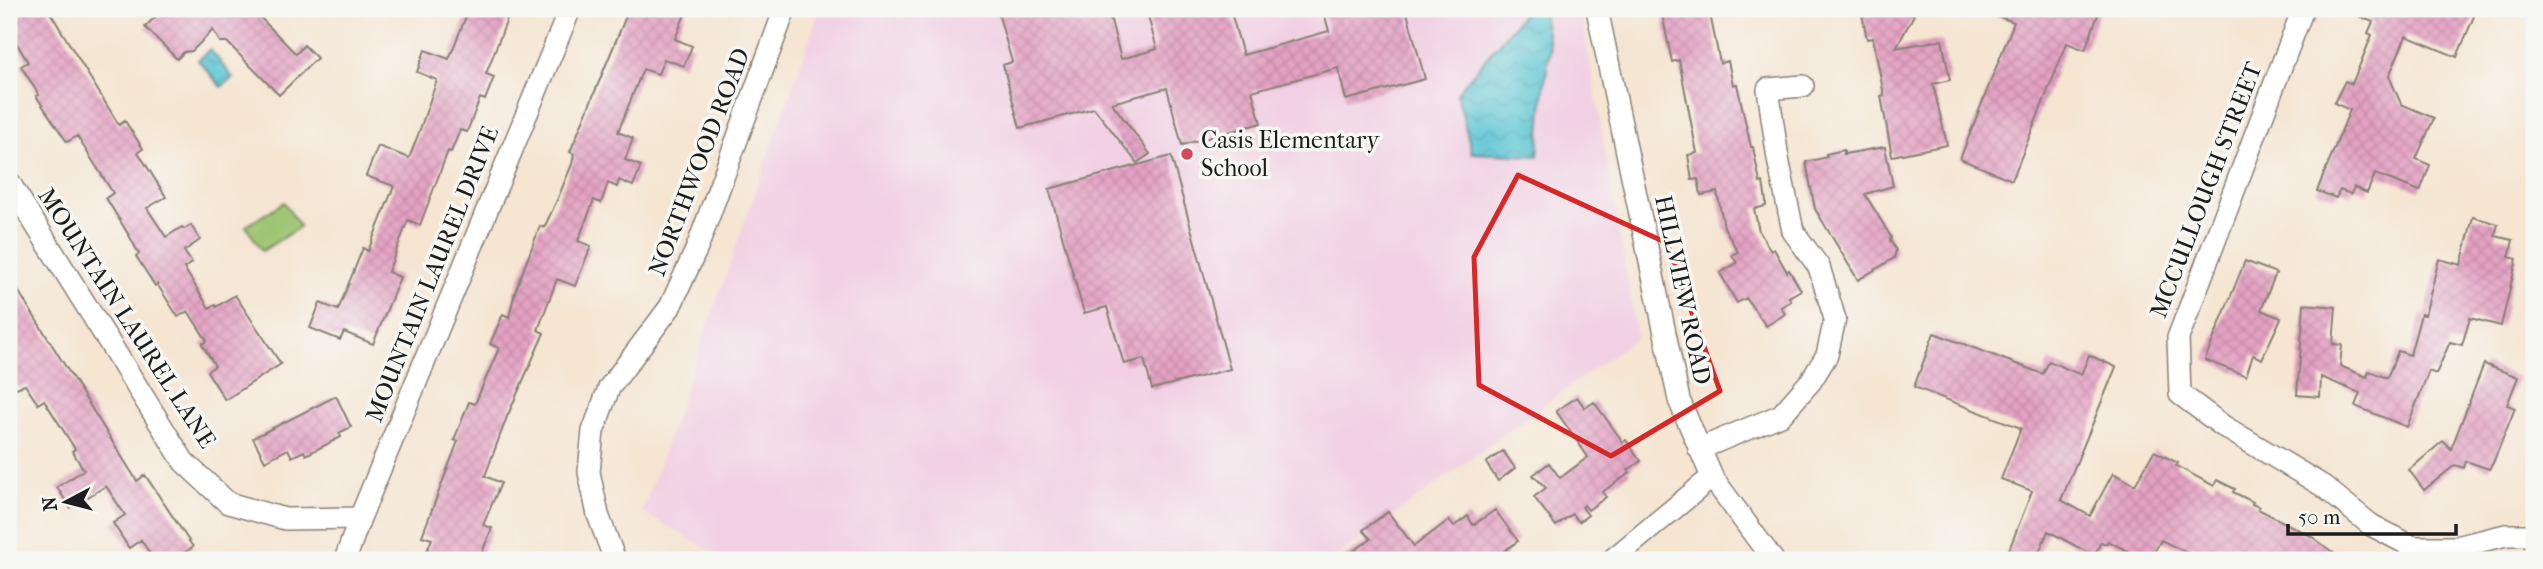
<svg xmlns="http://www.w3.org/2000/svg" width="2543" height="569" viewBox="0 0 2543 569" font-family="'IM FELL French Canon',serif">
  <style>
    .built { fill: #f1d0e3 }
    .pitch { fill: #9dc571; stroke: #5c7046; stroke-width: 2 }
    .water { fill: url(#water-waves); stroke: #3a7078; stroke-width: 2 }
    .building { fill: url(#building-cross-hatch) }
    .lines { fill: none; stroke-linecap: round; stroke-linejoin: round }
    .minor-casing { stroke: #888076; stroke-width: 24 }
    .minor { stroke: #fff; stroke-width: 21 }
    .marked { fill: none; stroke: #d62828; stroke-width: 5; stroke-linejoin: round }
    .poi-dot { fill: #d1495b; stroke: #f6f6f2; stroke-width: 2.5 }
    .labels { text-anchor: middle; stroke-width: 7; stroke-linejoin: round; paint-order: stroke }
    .poi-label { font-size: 24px; fill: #1c1c1c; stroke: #f6f6f2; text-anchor: start }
    .street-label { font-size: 24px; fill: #1c1c1c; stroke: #f6f6f2 }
  </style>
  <defs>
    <pattern id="water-waves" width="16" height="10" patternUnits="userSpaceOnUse" patternTransform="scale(1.75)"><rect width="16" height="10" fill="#59c5d3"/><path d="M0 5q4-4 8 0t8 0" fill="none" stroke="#4da9b5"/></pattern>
    <pattern id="building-cross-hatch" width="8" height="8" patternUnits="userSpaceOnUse" patternTransform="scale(1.75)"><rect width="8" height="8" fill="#e4a2c3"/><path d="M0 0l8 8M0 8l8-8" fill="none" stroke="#c38ba7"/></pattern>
  </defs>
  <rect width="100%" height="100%" fill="#f6f6f2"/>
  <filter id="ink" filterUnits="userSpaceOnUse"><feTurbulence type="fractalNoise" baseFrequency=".0143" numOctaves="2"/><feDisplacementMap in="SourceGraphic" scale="14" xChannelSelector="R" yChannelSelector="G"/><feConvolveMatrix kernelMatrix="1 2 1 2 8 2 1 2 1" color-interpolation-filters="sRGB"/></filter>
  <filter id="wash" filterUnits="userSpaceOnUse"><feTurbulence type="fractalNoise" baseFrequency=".00686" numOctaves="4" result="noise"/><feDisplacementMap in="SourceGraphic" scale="28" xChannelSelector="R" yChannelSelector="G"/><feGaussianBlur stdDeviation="1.57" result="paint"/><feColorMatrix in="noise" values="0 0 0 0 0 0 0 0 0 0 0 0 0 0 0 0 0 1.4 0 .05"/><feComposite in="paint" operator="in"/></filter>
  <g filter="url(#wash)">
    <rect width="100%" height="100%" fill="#f5e5d1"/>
    <path class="built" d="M820,9H1581L1637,337L1333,560H727L642,512Z"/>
    <path class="pitch" d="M284,202L300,227L262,251L246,226Z"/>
    <path class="water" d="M1527,9H1542L1550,49L1544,87L1538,156L1472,153L1457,93Z
      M210,49L233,78L221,87L198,60Z"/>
    <g id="blocks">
      <path class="building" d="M9,9H48L119,125L125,121L143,149L138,152L166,197L147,208L166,237L182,227L184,229L191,225L200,240L184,251L192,263L184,268L209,308L215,305L216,307L235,295L281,364L225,400L207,371L215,366L202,344L207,341L188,311L178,317L157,284L155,286L136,256L139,254L130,237L106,198L113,193L77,136L67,142L36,96L39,95L21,66L28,62L9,31Z
        M163,9H252L296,54L304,45L317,58L279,95L227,42H220L213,30L192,51L184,52L177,59L145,27Z
        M469,9H511L486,74L494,77L485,100L480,98L467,132L460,130L451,152L448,151L420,225L408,220L388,272L400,277L373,344L344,332L340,340L310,328L320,303L338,310L363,248L368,251L394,186L366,176L378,146L409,158L418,135L437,80L417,72L425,50L449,59Z
        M629,9H687L675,39L692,46L684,66L664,59L658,74L643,69L618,132L633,138L625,160L641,166L633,186L619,180L617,187L608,183L601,203L594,200L578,241L591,246L575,286L557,279L538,330L544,333L507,417L485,476L501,483L483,525L492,528L479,560H423L432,539L422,536L458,441L454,440L469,402L475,404L499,348L490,344L503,314L509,317L515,292L540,226L544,228L558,198L572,164L574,154L570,152Z
        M997,9H1108L1121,59L1157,49L1146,9H1230L1243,55L1329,31L1323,9H1406L1425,79L1346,100L1338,68L1252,91L1261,123L1182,145L1167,88L1112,103L1150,154L1137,163L1094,108L1020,128L1003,65L1012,62Z
        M1661,9H1709L1720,63L1728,61L1733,85L1737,84L1751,147H1753L1760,183L1763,182L1766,201V206L1754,209L1759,231L1771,251L1774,249L1787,272L1789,270L1801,290L1789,297L1791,301L1781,307L1785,314L1766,326L1746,298L1737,303L1720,273L1737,263L1732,255L1738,252L1724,227L1717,192L1701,195L1698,179L1692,180L1688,155L1697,153L1679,60L1672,62Z
        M1861,9H1907V12L1914,15L1896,48L1942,40L1950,80L1933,84L1947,145L1892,156L1881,96L1884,95L1873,38L1867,39Z
        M1983,9H2100L2085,50L2067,43L2012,180L1960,159L2014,22L1983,11Z
        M2342,9H2477L2457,57L2406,36L2389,76L2401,104L2434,118L2416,159L2430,165L2420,191L2375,174L2367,193L2354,187L2351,194L2340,190L2336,198L2317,191L2350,110L2334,103L2345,81L2352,84L2372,35L2368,33L2373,22Z
        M1885,147L1893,186L1865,194L1891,237L1890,241L1896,250L1894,258L1858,280L1815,209L1806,162L1827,157L1826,154L1844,150V154Z
        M1171,156L1230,369L1152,389L1144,359L1124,364L1107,307L1084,313L1049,189Z
        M2473,217L2498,224L2495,236L2513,240L2509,257L2517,259L2501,326L2470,318L2462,345L2450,342L2436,374L2429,371L2407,427L2355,406L2360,393L2321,377L2320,397L2297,395L2304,304L2336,307L2333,344L2342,345L2340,366L2367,377L2369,371L2387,378L2398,351L2410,355L2421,314L2425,315L2439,259L2461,265Z
        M2245,261L2276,273L2261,310L2281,318L2262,359L2253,355L2246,376L2205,360Z
        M9,276L137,481L145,475L193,547L173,560H154L141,540L129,548L113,523L125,515L106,486L70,508L57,487L84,470L72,451L75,449L44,400L38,404L25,385L16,388L9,377Z
        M1934,333L2043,374L2049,361L2081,375L2089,355L2116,367L2061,500L2090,516L2113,473L2135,485L2154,451L2178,463L2176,466L2214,486L2217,480L2235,489L2233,492L2253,502L2252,504L2259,507L2258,509L2311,536L2343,560H2202L2161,540L2150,560H2145L2108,541L2106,544L2101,542L2094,556L2048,531L2036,560H2005L2032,491L2001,479L2021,428L1914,387Z
        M2484,364L2518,377L2507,405L2515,408L2493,463L2489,469L2466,461L2464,468L2455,465L2424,490L2409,470L2443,441L2451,449Z
        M336,396L351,427L339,433L341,437L306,455L304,451L292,457L288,449L265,461L253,438Z
        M1577,397L1585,408L1594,402L1623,442L1626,440L1641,461L1628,470L1630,473L1602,492L1606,497L1588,510L1584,505L1582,507L1588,515L1579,522L1572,514L1556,526L1534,497L1546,488L1533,475L1549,463L1560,478L1588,457L1556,411Z
        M1503,451L1515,468L1498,481L1486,463Z
        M1495,510L1518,541L1503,552L1509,560H1340L1371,539L1363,530L1388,512L1414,546L1449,520L1454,526L1468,516L1473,525Z"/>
    </g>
  </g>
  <g filter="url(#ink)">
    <use href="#blocks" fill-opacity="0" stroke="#888076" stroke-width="2"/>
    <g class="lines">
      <g class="minor-casing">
        <path id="minor" d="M1597,9L1679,400L1712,477L1773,560
          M2303,9L2178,338L2180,394L2223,426L2323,486L2371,525L2413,547H2456L2506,535H2534
          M9,182L184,462L228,503L285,519L360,518
          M1699,449L1781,415L1811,381L1827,355L1835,319L1819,267L1793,231L1778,159L1768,89L1803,86
          M345,560L360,518L570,9
          M615,560L598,515L589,472L593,431L609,388L670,307L697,248L785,9
          M1612,560L1712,477"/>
      </g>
      <use href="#minor" class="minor"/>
    </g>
  </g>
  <path class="marked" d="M1518,175L1667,243L1720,391L1611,456L1479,385L1474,257Z"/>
  <circle class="poi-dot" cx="1187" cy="154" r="7"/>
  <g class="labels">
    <g class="poi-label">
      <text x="1201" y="148">Casis Elementary<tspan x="1201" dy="28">School</tspan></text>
    </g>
    <g class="street-label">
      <text transform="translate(699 162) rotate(-69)" y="8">NORTHWOOD ROAD</text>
      <text transform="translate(2206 190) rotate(-69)" y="8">MCCULLOUGH STREET</text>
      <text transform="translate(432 274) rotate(-68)" y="8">MOUNTAIN LAUREL DRIVE</text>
      <text transform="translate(1683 290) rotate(78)" y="8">HILLVIEW ROAD</text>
      <text transform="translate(127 318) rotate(57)" y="8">MOUNTAIN LAUREL LANE</text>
    </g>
  </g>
  <rect width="2543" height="569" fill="none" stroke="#f6f6f2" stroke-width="35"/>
  <g transform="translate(66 502) rotate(263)" stroke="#f6f6f2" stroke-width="5" paint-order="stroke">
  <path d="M0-5L12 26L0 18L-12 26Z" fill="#1c1c1c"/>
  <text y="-10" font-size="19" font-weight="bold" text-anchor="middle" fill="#1c1c1c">N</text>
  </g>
  <path d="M2288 524v10h168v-10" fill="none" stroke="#1c1c1c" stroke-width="3.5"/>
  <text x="2298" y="524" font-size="21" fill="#1c1c1c" stroke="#f6f6f2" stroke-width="5" paint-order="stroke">50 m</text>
</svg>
